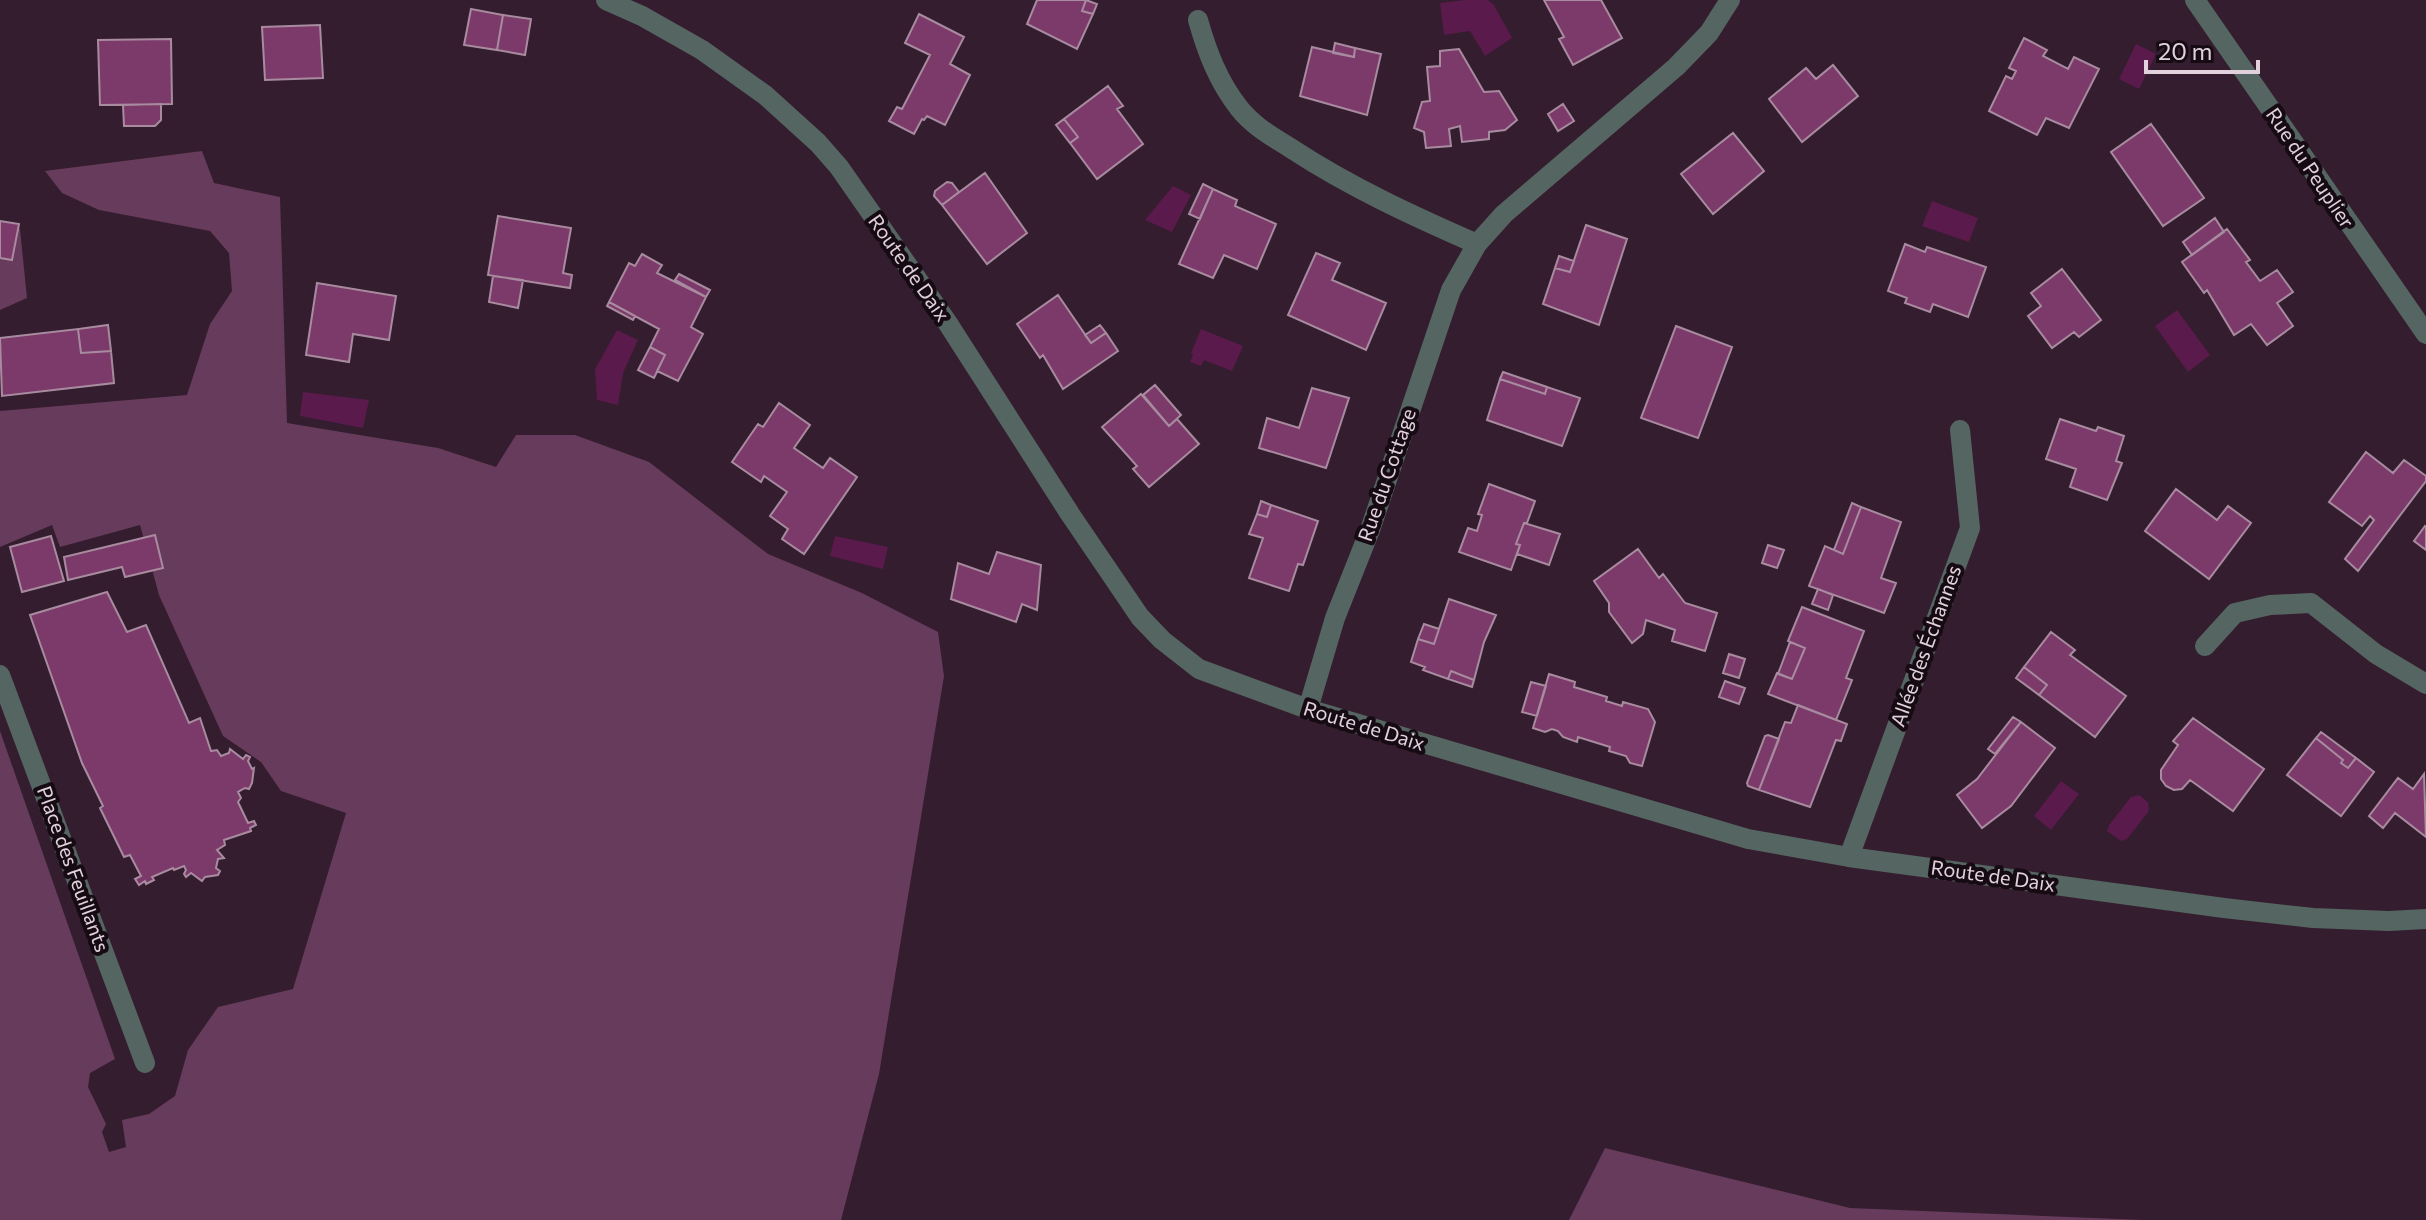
<svg xmlns="http://www.w3.org/2000/svg" width="2426" height="1220" viewBox="0 0 2426 1220" font-family="Commissioner,sans-serif">
  <style>
    .green { fill: #673b5b }
    .water { fill: #5a1a4b }
    .building { fill: #7c3a6b; stroke: #a88b9f; stroke-width: 2 }
    .lines { fill: none; stroke-linecap: round; stroke-linejoin: round }
    .minor { stroke: #556561; stroke-width: 20 }
    .labels { text-anchor: middle; stroke-width: 8; stroke-linejoin: round; paint-order: stroke }
    .street-label { font-size: 20px; fill: #e1d1dc; stroke: #160b13 }
  </style>
  <rect width="100%" height="100%" fill="#341d2e"/>
  <path class="green" d="M202,151L214,183L280,197L287,423L438,448L496,467L516,435H575L649,462L768,554L862,593L938,632L944,676L879,1074L841,1220H0V731L115,1059L90,1073L88,1087L106,1124L102,1132L109,1152L126,1147L122,1120L149,1114L175,1096L188,1050L218,1007L293,989L346,813L281,791L261,762L223,736L159,595L140,525L60,547L52,525L0,547V411L187,395L210,324L232,291L229,253L210,231L99,210L62,193L45,171Z
    M0,221L20,229L27,298L0,310Z
    M1605,1148L1850,1208L2143,1220H1569Z"/>
  <path class="water" d="M1465,0H1488L1494,5L1512,38L1485,56L1470,31L1444,35L1440,3Z
    M2136,44L2156,54L2139,89L2119,79Z
    M1173,186L1191,195L1172,232L1145,220Z
    M1932,201L1978,218L1969,242L1922,226Z
    M2177,310L2210,355L2188,372L2155,326Z
    M1201,329L1243,346L1232,371L1204,360L1201,366L1190,362L1193,354L1191,353Z
    M617,330L638,340L623,373L618,405L597,400L595,369Z
    M303,392L369,400L363,428L300,416Z
    M835,536L888,547L883,569L830,556Z
    M2061,781L2079,794L2051,830L2034,816Z
    M2139,795L2148,802L2149,811L2127,839L2121,841L2107,831L2109,825L2131,797Z"/>
  <path class="building" d="M1037,0H1086L1082,11L1093,14L1077,49L1027,24Z
    M1086,0L1097,4L1093,14L1082,11Z
    M1544,0H1601L1622,38L1573,65L1559,39L1564,37Z
    M471,9L503,15L497,50L464,45Z
    M919,14L964,37L950,64L970,75L945,125L927,116L924,120L922,119L914,134L889,121L897,107L902,109L930,55L905,43Z
    M503,15L531,19L525,55L497,50Z
    M320,25L323,78L265,80L262,27Z
    M2024,38L2047,50L2043,56L2068,69L2074,57L2099,69L2069,128L2046,118L2037,135L1989,111L2006,76L2012,79L2016,71L2009,68Z
    M171,39L172,104L100,105L98,40Z
    M1335,43L1355,48L1354,57L1333,53Z
    M1312,47L1354,57L1355,48L1381,54L1367,115L1300,96Z
    M1459,49L1484,92L1499,91L1517,120L1505,130L1489,132V139L1462,142L1460,126L1449,129L1451,146L1426,148L1424,132L1414,128L1422,102L1430,101L1427,67L1440,66V51Z
    M1833,65L1858,96L1802,142L1769,99L1806,68L1816,79Z
    M1108,86L1123,106L1117,109L1143,144L1097,179L1070,143L1078,137L1064,119Z
    M161,104V120L155,126H124L123,105Z
    M1563,104L1574,121L1558,131L1548,114Z
    M1064,119L1078,137L1070,143L1056,125Z
    M2151,124L2204,198L2163,226L2111,152Z
    M1733,133L1764,171L1713,214L1681,174Z
    M985,173L1027,233L987,264L942,205Z
    M947,182L952,183L959,192L942,205L934,196L935,191Z
    M1203,184L1213,189L1200,219L1189,214Z
    M1213,189L1237,200L1235,206L1276,224L1257,269L1224,255L1213,278L1179,264Z
    M498,216L571,228L563,273L572,275L570,288L488,275Z
    M2215,218L2224,232L2192,255L2183,242Z
    M0,221L19,224L12,260L0,258Z
    M1586,225L1627,239L1599,325L1543,304L1555,268L1570,272Z
    M2227,229L2250,260L2246,262L2260,281L2277,270L2293,292L2277,303L2293,326L2267,345L2251,324L2234,335L2207,290L2204,293L2182,262Z
    M1905,244L1925,252L1927,247L1986,267L1968,317L1933,304L1930,312L1905,303L1907,298L1888,291Z
    M1316,253L1340,263L1332,280L1386,303L1366,350L1288,315Z
    M642,254L662,265L657,273L706,297L691,327L703,334L678,381L657,371L665,355L650,347L659,329L609,302L629,263L635,266Z
    M1559,256L1574,261L1570,272L1555,268Z
    M2062,269L2101,320L2079,337L2074,332L2052,348L2028,316L2041,306L2031,293Z
    M679,274L710,290L706,297L675,280Z
    M493,276L523,280L518,308L489,302Z
    M317,283L396,296L389,340L353,334L349,362L306,355Z
    M1058,295L1091,343L1106,333L1118,351L1063,389L1043,355L1040,358L1017,324Z
    M609,302L635,316L633,320L607,306Z
    M108,325L111,351L81,353L78,329Z
    M1100,325L1106,333L1091,343L1085,335Z
    M1676,326L1732,347L1698,438L1641,418Z
    M78,329L81,353L111,351L114,383L2,396L0,338Z
    M650,347L665,355L654,378L638,370Z
    M1503,372L1547,387L1545,394L1500,379Z
    M1500,379L1545,394L1547,387L1580,398L1562,446L1487,420Z
    M1155,385L1181,415L1169,426L1143,395Z
    M1312,388L1349,398L1326,468L1259,448L1267,418L1299,428Z
    M1141,394L1169,426L1177,419L1199,444L1149,487L1133,469L1137,466L1102,427Z
    M779,403L810,425L794,448L823,468L830,458L857,477L804,554L782,539L788,529L770,516L787,492L764,476L761,482L732,462L758,424L763,427Z
    M2060,419L2096,431L2098,427L2124,436L2116,461L2122,463L2107,500L2070,487L2076,469L2046,459Z
    M2366,452L2393,473L2404,460L2426,476V481L2358,571L2345,559L2374,520L2370,516L2362,526L2329,502Z
    M1489,484L1535,501L1527,523H1524L1516,544L1520,545L1511,570L1459,552L1468,528L1477,531L1482,515L1478,514Z
    M2176,489L2217,520L2228,506L2251,523L2209,579L2145,531Z
    M1261,501L1271,505L1267,517L1257,514Z
    M1852,503L1861,507L1843,554L1834,550Z
    M1271,505L1318,521L1303,565L1298,564L1289,591L1249,578L1263,538L1249,534L1257,514L1267,517Z
    M1861,507L1901,522L1881,578L1896,583L1884,613L1809,586L1825,546L1843,554Z
    M1524,523L1560,534L1549,565L1517,554L1520,545L1516,544Z
    M2425,526L2426,527V550L2414,541Z
    M155,535L163,568L125,577L122,567L68,580L64,557Z
    M51,536L64,581L22,592L10,547Z
    M1768,545L1784,550L1777,568L1762,563Z
    M1638,549L1659,578L1663,574L1685,603L1717,613L1705,651L1672,641L1675,630L1646,620L1643,634L1632,643L1609,612V603L1594,581Z
    M997,552L1041,565L1037,610L1022,604L1016,622L951,599L958,563L989,574Z
    M1818,589L1833,595L1828,610L1812,604Z
    M107,592L127,632L146,625L189,723L200,718L211,751L217,750L221,756L229,753L230,749L243,759L246,755L250,757L248,761L252,769L254,768L252,783L249,789L245,788L238,792L241,798L238,802L248,823L254,821L256,825L250,828L251,831L224,840L225,845L217,850L224,858L218,859L216,868L220,871L218,875L205,877L202,881L191,873L186,877L184,874L186,870L184,866L174,870L173,868L152,877L154,880L146,884L145,881L139,885L135,879L141,876L130,855L124,857L100,808L103,806L82,763L30,615Z
    M1449,599L1496,615L1484,642L1474,680L1451,671L1448,679L1423,670L1425,667L1411,662L1418,639L1434,644Z
    M1802,607L1864,631L1846,678L1852,680L1836,720L1768,694L1777,673L1792,679L1805,648L1788,641Z
    M1424,624L1439,629L1434,644L1418,639Z
    M2051,632L2075,650L2070,655L2126,696L2095,737L2039,695L2047,685L2024,667Z
    M1790,642L1805,648L1792,679L1778,674Z
    M1729,654L1745,659L1739,678L1723,673Z
    M2024,667L2047,685L2039,695L2016,678Z
    M1451,671L1474,680L1472,687L1448,679Z
    M1549,674L1575,682L1574,687L1607,697L1606,701L1622,706L1623,702L1648,709L1655,722L1642,766L1630,763L1626,756L1609,751L1610,747L1578,737L1577,742L1563,737L1558,731L1552,729L1545,732L1533,728Z
    M1725,681L1745,688L1739,704L1719,697Z
    M1531,682L1546,686L1537,716L1522,712Z
    M1798,705L1847,724L1841,741L1836,740L1810,807L1759,790L1785,722L1791,723Z
    M2013,717L2021,722L1995,754L1988,749Z
    M2193,718L2264,769L2233,811L2190,780L2182,789L2174,790L2166,786L2161,779V770L2178,745L2173,741Z
    M2021,722L2055,748L2011,806L1982,828L1957,795L1977,779Z
    M2321,732L2356,758L2348,768L2341,763L2343,760L2316,738Z
    M1768,735L1779,739L1759,790L1748,786L1747,783L1765,736Z
    M2316,738L2343,760L2341,763L2348,768L2356,758L2374,772L2341,816L2287,775Z
    M2424,774L2426,837L2395,813L2383,828L2369,816L2398,778L2413,789Z"/>
  <g class="lines">
    <path class="minor" d="M606,0L642,16L702,50L765,95L818,143L839,167L947,322L1070,514L1140,617L1162,640L1199,669L1308,709L1748,839L1849,857L2224,908L2313,918L2389,921L2426,919
      M2195,0L2426,334
      M1198,20C1207,52 1218,81 1239,108C1253,126 1273,137 1292,149C1350,187 1413,216 1477,244
      M2205,646L2235,613L2270,605L2311,603L2376,654L2426,684
      M0,675L145,1063
      M1308,709L1335,618L1370,530L1451,290L1477,244L1504,214L1676,67L1709,33L1730,0
      M1849,857L1970,528L1960,430"/>
  </g>
  <g class="labels">
    <g class="street-label">
      <text transform="translate(2310 168) rotate(56)" y="7">Rue du Peuplier</text>
      <text transform="translate(909 268) rotate(55)" y="7">Route de Daix</text>
      <text transform="translate(1387 475) rotate(-71)" y="7">Rue du Cottage</text>
      <text transform="translate(1926 646) rotate(-70)" y="7">Allée des Échannes</text>
      <text transform="translate(1364 726) rotate(17)" y="7">Route de Daix</text>
      <text transform="translate(73 869) rotate(70)" y="7">Place des Feuillants</text>
      <text transform="translate(1993 876) rotate(8)" y="7">Route de Daix</text>
    </g>
  </g>
  <path d="M2146 60v12h112v-12" fill="none" stroke="#e1d1dc" stroke-width="4"/>
  <text x="2158" y="60" font-size="24" fill="#e1d1dc" stroke="#160b13" stroke-width="6" paint-order="stroke">20 m</text>
</svg>
